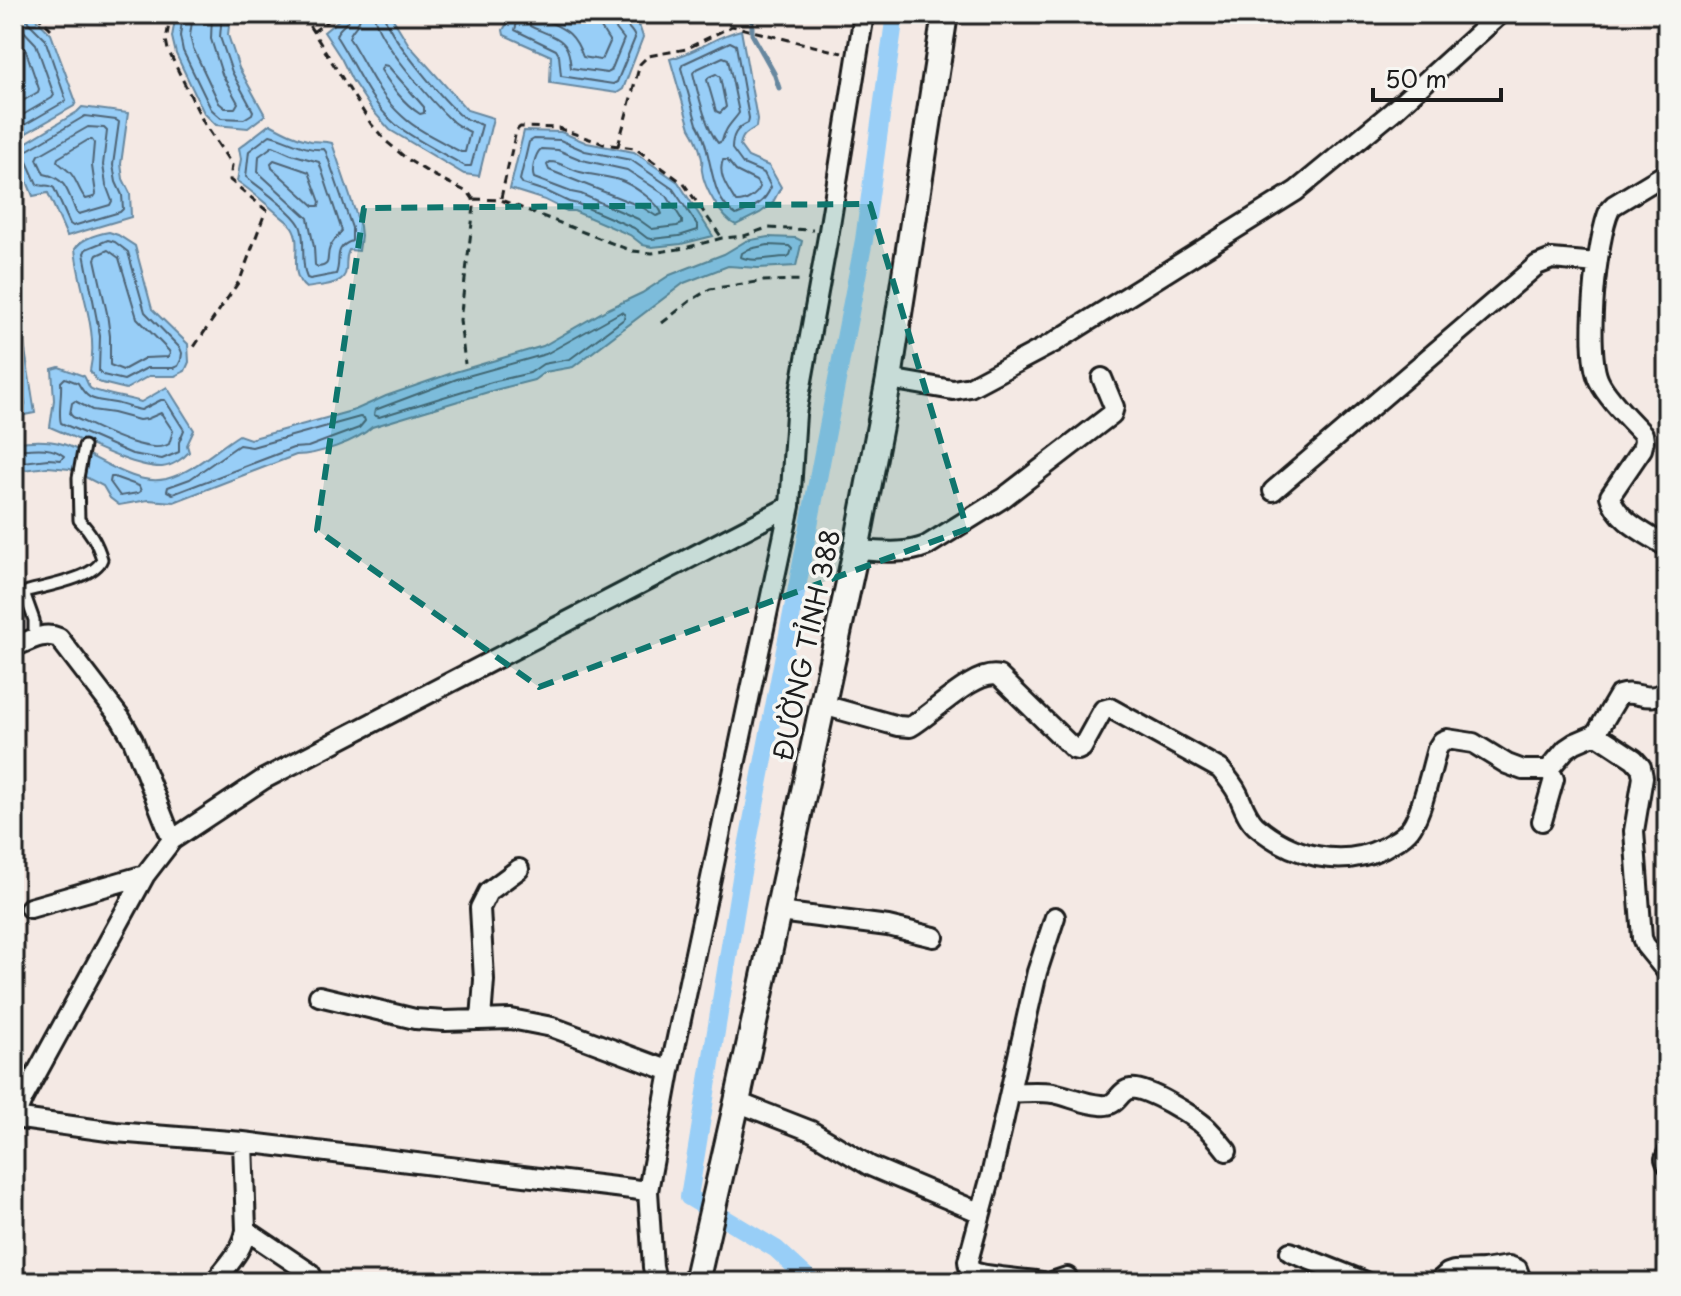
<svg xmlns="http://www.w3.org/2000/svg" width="1681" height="1296" viewBox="0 0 1681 1296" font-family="'Playpen Sans',sans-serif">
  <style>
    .water { fill: #98cef7; stroke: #66879f; stroke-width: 2 }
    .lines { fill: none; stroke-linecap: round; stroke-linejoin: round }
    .shore { stroke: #4e6374; stroke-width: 2 }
    .stream { stroke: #66879f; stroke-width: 5 }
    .canal { stroke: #98cef7; stroke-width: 18 }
    .service-casing { stroke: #1c1c1c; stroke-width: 15 }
    .minor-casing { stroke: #1c1c1c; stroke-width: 24 }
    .secondary-casing { stroke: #1c1c1c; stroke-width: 30 }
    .path { stroke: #1c1c1c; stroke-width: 3; stroke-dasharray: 8 6; stroke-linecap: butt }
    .service { stroke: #f6f6f2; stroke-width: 9 }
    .minor { stroke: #f6f6f2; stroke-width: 18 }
    .secondary { stroke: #f6f6f2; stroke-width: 24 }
    .marked { fill: #0f766e; fill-opacity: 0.2; stroke: #0f766e; stroke-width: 6; stroke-dasharray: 16 10; stroke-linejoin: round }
    .labels { text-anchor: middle; stroke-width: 7; stroke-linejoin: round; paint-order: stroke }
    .street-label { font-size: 26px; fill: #1c1c1c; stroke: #f6f6f2 }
  </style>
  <rect width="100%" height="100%" fill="#f4e9e4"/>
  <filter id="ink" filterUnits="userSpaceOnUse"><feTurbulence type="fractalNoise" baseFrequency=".0125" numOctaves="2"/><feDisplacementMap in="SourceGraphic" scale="16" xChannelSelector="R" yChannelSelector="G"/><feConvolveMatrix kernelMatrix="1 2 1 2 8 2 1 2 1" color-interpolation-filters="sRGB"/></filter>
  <g filter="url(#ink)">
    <path class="water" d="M14,14H31L51,34L76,102L74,106L14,140Z
      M176,14H229L230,16L228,35L239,68L265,115L248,128L216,125L204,113L176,54L172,37Z
      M346,14H390L409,45L467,110L493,118L479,176L464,174L390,130L372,110L352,80L341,58L324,32Z
      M513,14H626L640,28L643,37L623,89L617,93L550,83L551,56L504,35L503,30Z
      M741,30L757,119L756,127C746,134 742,134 740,146L748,157L769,166L781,187L772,204L760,213L736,225C722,219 704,188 702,171C701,167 703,163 702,159C700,149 696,137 690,128L670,59C695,53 716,36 741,30Z
      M82,107L128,113L121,164L123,179L130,193L131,217L67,236L48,193L33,196L14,150L77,112Z
      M270,124C283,131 296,138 311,141C318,142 325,141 332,143L360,226L361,236L359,251L349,250C345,258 347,262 346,270C345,286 319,285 306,288C286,272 304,245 292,227C289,222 282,218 278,214C264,202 252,191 237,181L241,159L239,148Z
      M524,131L561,132L587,143L634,152L678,182L713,236L681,244L652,247L643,245L630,235L574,211H567L545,200L510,189Z
      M109,232L118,235L135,246L152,309L188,344L189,362L185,371L175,376H149L126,389L98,382L90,371C99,330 79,290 75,249C81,239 98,234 109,232Z
      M768,237L796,238L802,241L796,266L758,268L728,266L684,283L573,367L545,372L534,380L495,390L372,427C356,442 317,455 296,455L174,502L148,500L119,505L110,498L103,486L70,469L48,467L14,471V443C31,440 46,439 63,444C94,453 132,487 166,479C193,472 215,450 239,435L250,439L355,410L386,396L455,372L543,346L606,310L642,293L670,275L724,254L746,241Z
      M19,312L35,413L14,417V313Z
      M59,367L84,376C85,377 89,387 90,388C94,392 132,399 141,402L167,387L194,430L187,445L189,452C183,459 172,466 162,467C133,468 79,439 50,427L54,400L52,369Z"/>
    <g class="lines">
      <path class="shore" d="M183,14L180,36L183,51L211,109L221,118L244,119L252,114L253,111L232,72L220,37L222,14
        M193,14L190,36L193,48L219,103L225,108H235L238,103L222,74L211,39L212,14
        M350,14C350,25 338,26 336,36C355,65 368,100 395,124C416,141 443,153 465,166H471L482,125C474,122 466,120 459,114C442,98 387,35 384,14
        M360,14C360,27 351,28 349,38C366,64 377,94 402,116C418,131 441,141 461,152H465L470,132C464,129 458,126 453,122C434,104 375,38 374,14
        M519,14L515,30L556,50L559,55L561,76L613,84L617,82L635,38C633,28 621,25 621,14
        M530,14V26C541,32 560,36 566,47C570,53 570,62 571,68L607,73L611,71L624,39L613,25L611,14
        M542,14L543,19C566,30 574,32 583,57L600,60L603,58L610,42L601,28L599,14
        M14,39L26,51L39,89L38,92L14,106
        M730,42L736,45L749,118L748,123C736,128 732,136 732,149L743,164L764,173L771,187C764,204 753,208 736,215C707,197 714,152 697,124L681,68L683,64Z
        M723,57L728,59L739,113C732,123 725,128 722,141L718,143C706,129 698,93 693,73L695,70Z
        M383,65L388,66L424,107V113L420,114C403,103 392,87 381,70Z
        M716,74L720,77L726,107L720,113L716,111L707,80L709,77Z
        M85,116L116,120L119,122L113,165L116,182L122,195L123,209L120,212L73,226L70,224L54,188C48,183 42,188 37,184L24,155L26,151Z
        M14,120L52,98L54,95L36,44L19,26L16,14
        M88,127L104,128L107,131L103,165L106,185L112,201L110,205L79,214L76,212C68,192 66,178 44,174L37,159L39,155Z
        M14,131L64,102L66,100L45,39L28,22L26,14
        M270,135C288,139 304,151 324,149L326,152L352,228V241C332,248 342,260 336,274L310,279L307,278C300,263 306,244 301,228C298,215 258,186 246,177L249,151Z
        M534,139L560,140L585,151L631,160L673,189L698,226V230L679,236L652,239L647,238L634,228L578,204L569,202L548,192L523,184L520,180L529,142Z
        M88,140H92L94,143L92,166L96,194L94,197L86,199C80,193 78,183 72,175C68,169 61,166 57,161L58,158Z
        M273,146L291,154L319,162L342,231C338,236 333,241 330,247C325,258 333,265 318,267L315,265L314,247L308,218L258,172L259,156Z
        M541,149L558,150L582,160L627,170L667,196L682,220V224L677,226L652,229L638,219L581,194L571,192L534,178C531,171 535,154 541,149Z
        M274,160L309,172L320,202L319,206H314L272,168L271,163Z
        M723,160H727L736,171L756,181L760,187C757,195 745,203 736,202C728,189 717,175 723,160Z
        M550,162C561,162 569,169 580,172C594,176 611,176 624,182C635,187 659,203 662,214L656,216L642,207L549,170L547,165Z
        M108,240L115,242L128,252L145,312L180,348L182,353L181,360L178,366L173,368H147L124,380L103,375L99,371L100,336L84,253L86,249Z
        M768,245L789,246L792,249L790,255L787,257C772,257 755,263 741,257L742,253L749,249Z
        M108,250L119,258L137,318L169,351L170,354L168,357L145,358L123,370L110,365V336L107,313L95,259L97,255Z
        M621,312L625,314L624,319L570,359L543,364L530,373L492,382L379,417L374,415L375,410L457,379L546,354Z
        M14,333L25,404L23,407L14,409
        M65,378L78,383C89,403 95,399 115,403C124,405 132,408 141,410L161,400H165L184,430L179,442V452L162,459L132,454L61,423C58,414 62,394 61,382Z
        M75,401L92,410L113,413L139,420L147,419L161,413L173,431L169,444C149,457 94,426 73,417L70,414L72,403Z
        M360,417L364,418L365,421L359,428L308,447L293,448L173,494L167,491L168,487L190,479L239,445L252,447Z
        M14,450C31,449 51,445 64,456L61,460L48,459L14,463
        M111,477H114L139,486L141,491L138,493L120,496L110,482Z"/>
      <path class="stream" d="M752,14V34L774,73L779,88"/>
      <path class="canal" d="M812,1282L776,1249L689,1197L741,878L864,240L895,14"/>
      <g class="service-casing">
        <path id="service" d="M34,633V620L25,595L28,591C47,586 95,578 102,559C97,543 91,532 79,520L78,478L84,446"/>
      </g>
      <g class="minor-casing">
        <path id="minor" d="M1667,173L1614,205L1610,209C1596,238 1585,353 1599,381C1607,398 1630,420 1643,434L1644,441L1642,449L1610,496C1617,521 1646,533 1667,547
          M889,379L953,390L970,387L1053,343L1296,191L1392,112L1500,14
          M1273,491L1537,265L1552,259L1597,263
          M856,550C880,551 903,555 926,546L1003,498L1112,414L1114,407L1102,378
          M14,647C29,641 43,631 59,638L121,719L133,740L172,840L145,875L23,1098L15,1117
          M823,705L898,726L910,727C932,715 975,669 999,676L1074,749L1078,750L1082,748L1103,710L1110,708L1220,769C1227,777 1233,784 1238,794C1243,805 1247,818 1256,826C1291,856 1341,869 1383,848C1394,842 1406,836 1412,826C1423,809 1431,769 1437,749L1442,741L1447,739L1473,743L1507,764L1523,770H1544L1549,769L1566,749L1575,743L1596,734L1619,695C1638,689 1647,705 1667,690
          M1596,734L1634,759L1641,767L1643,777L1634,831L1642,938L1645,945L1667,972
          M1542,821L1554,779L1549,769
          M172,840L264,779L790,506
          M30,908L145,875
          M779,912L888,926L934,937
          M319,996L415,1019L445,1021L511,1019L552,1027L670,1071
          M481,1019L484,980L480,908L488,892L519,869
          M1010,1093C1024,1092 1039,1091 1053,1093C1069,1096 1084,1104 1101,1105C1119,1107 1118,1090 1131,1089C1146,1086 1195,1117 1207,1128C1214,1135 1221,1143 1227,1151
          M737,1102L811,1131L870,1166L981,1213L968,1261C969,1268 968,1268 974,1272C985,1277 1027,1279 1043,1282
          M14,1118L115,1132L243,1142L648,1191L653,1267L655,1276L660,1282
          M243,1142L246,1230L310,1273L315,1282
          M1667,1154L1665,1159L1667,1164
          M648,1191L670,1071L790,506L796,414L829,231L864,14
          M981,1213L991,1176L1037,972L1055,917
          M1290,1252L1366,1282
          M215,1282C227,1265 243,1251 246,1230
          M1052,1282L1067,1277
          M1438,1282L1448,1273L1454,1271L1483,1270L1509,1266L1517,1269L1522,1282"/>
      </g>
      <g class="secondary-casing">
        <path id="secondary" d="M696,1282L737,1102L856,550L889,379L945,14"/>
      </g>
      <path class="path" d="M36,14L51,29
        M171,14L166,40L168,50L204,123L232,165L230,180L266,210L240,280L194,347
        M302,14L371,124L387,142L407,159L431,174L469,193L473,199L474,207L460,320L465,364
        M313,32L336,14
        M618,146L640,64L648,56L686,49L732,26L842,53
        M501,198L516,131L520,127L558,128L604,144L635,148L684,184L722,238
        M474,199L501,200L632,251L652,253L685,248L722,238L744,236L767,228L813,230
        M662,323L690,301L710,289L763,281L804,280"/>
      <use href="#service" class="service"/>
      <use href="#minor" class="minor"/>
      <use href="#secondary" class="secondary"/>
    </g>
  </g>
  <path class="marked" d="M870,204L967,529L539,687L317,530L364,208Z"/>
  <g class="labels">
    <g class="street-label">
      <text transform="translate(807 645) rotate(-78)" y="9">ĐƯỜNG TỈNH 388</text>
    </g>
  </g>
  <rect width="1681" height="1296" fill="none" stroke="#f6f6f2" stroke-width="48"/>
  <rect x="24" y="24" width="1633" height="1248" fill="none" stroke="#1c1c1c" stroke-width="3" filter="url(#ink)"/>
  <path d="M1373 88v12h128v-12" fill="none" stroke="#1c1c1c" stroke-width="4"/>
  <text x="1385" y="88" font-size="24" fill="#1c1c1c" stroke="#f6f6f2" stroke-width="6" paint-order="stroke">50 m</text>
</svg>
